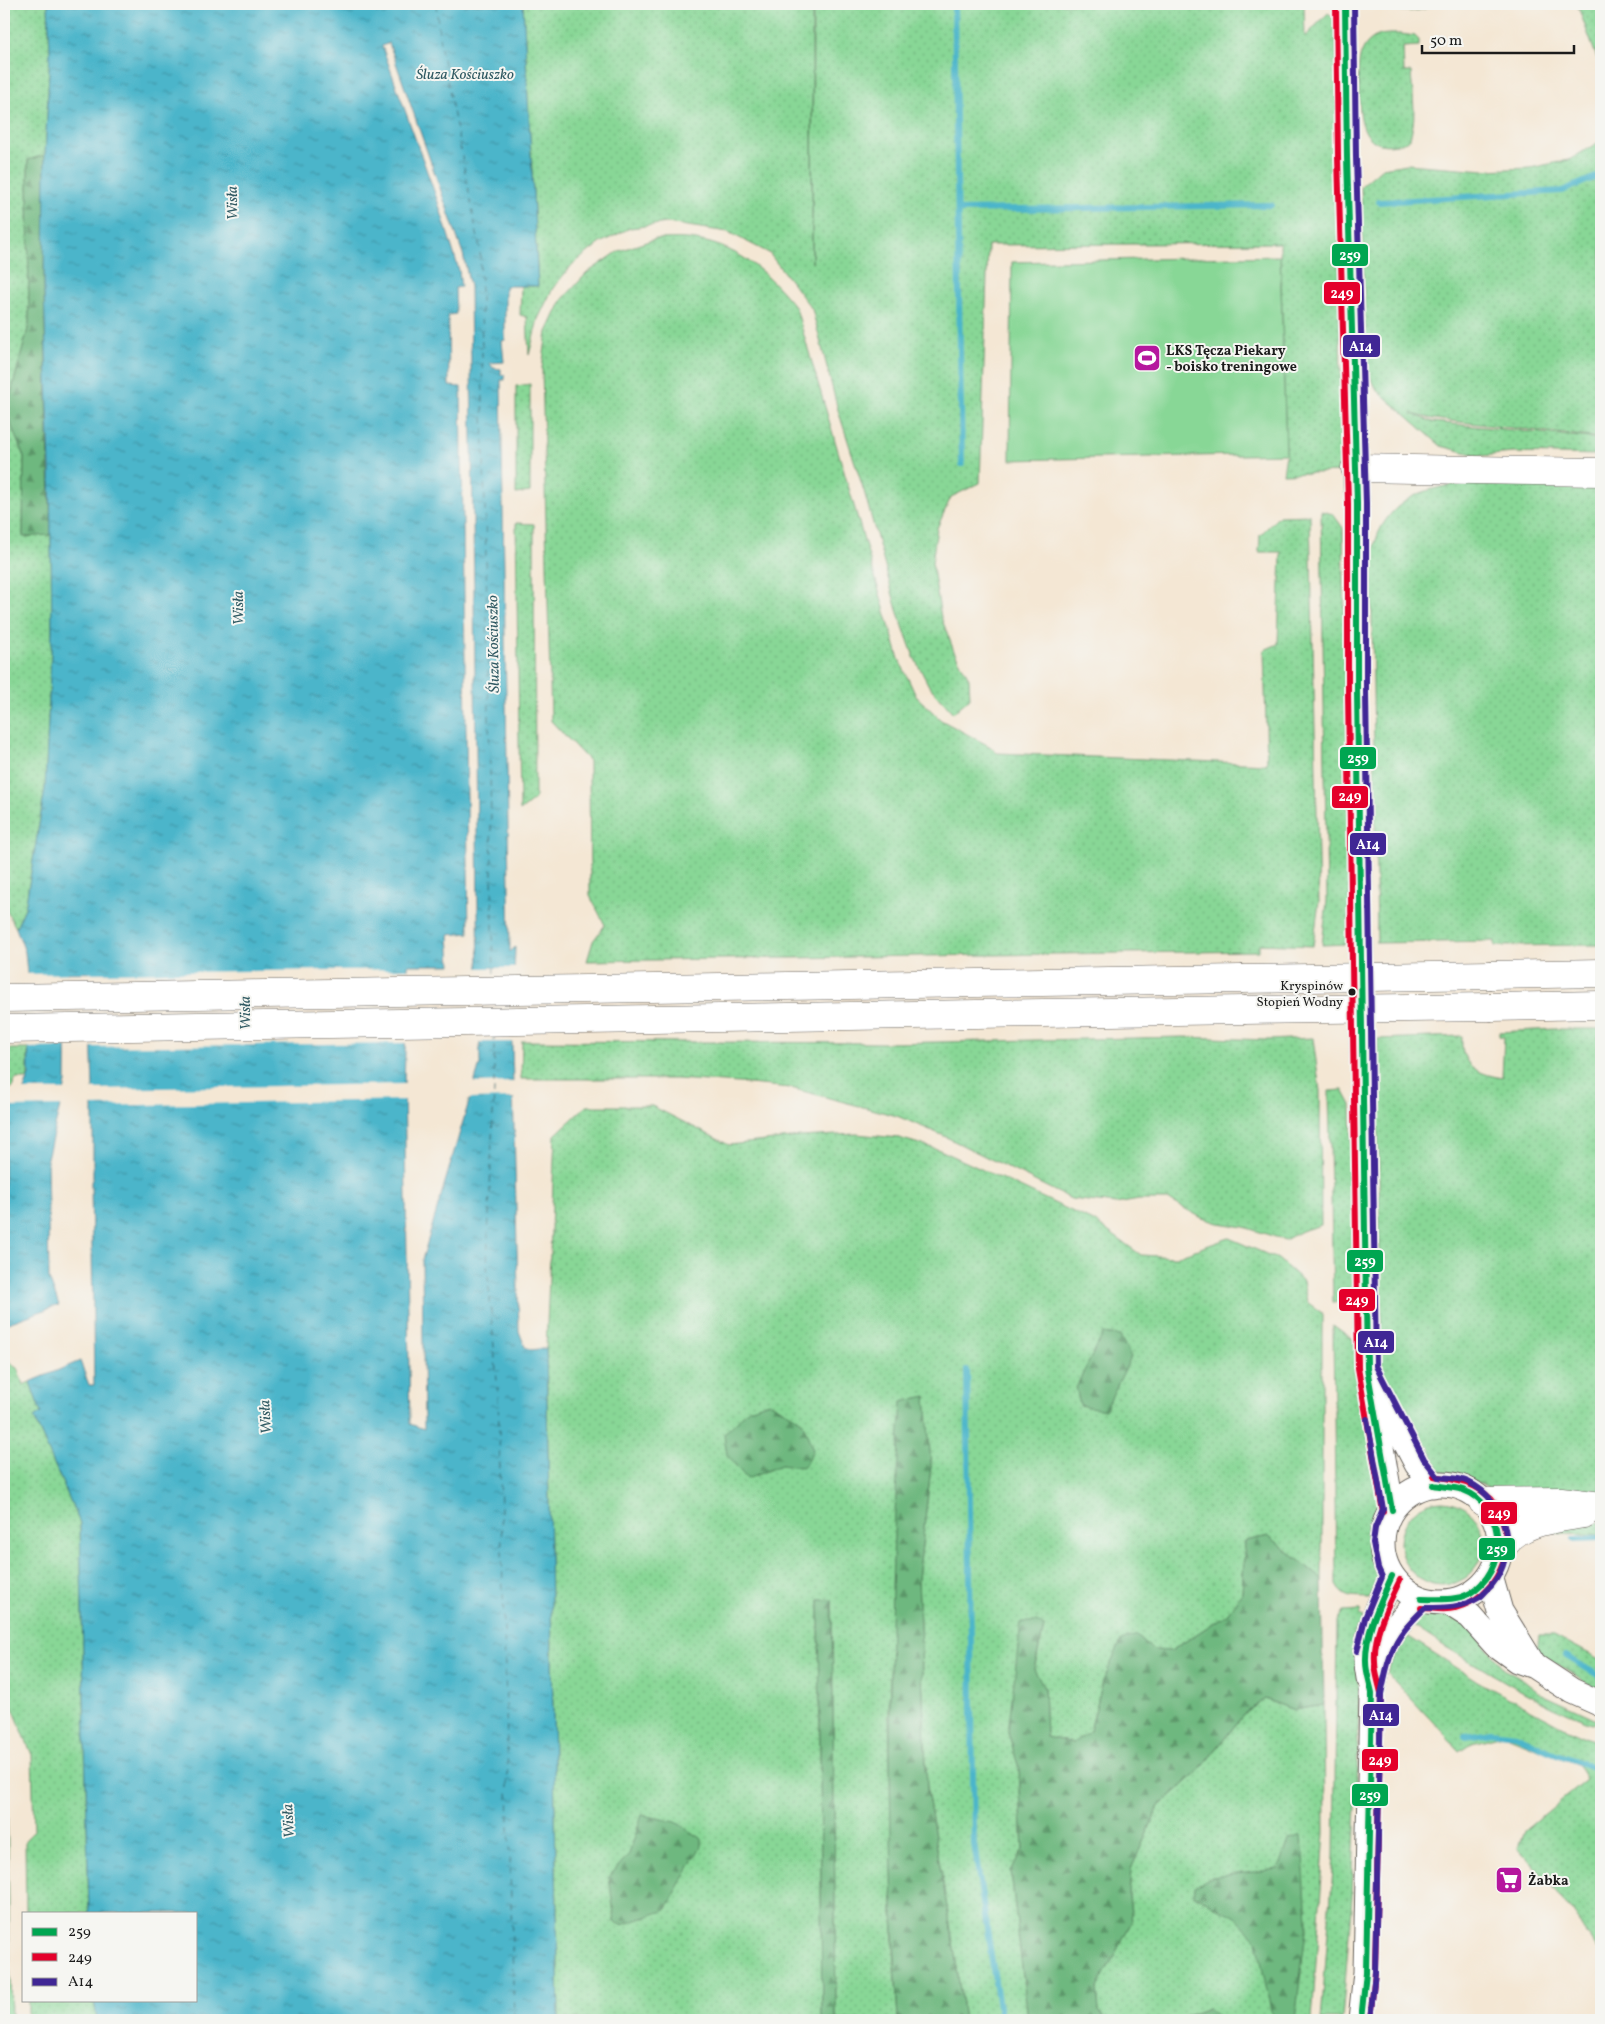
<svg xmlns="http://www.w3.org/2000/svg" width="1605" height="2024" viewBox="0 0 1605 2024" font-family="Vollkorn,serif">
  <style>
    .grass { fill: url(#grass-dots); stroke: #527a59 }
    .forest { fill: url(#forest-firs); stroke: #456a4e }
    .garden { fill: #88d796; stroke: #527a59 }
    .water { fill: url(#water-ripples); stroke: #346873; fill-rule: evenodd }
    .pier { fill: #f4e7d4 }
    .lines { fill: none; stroke-linecap: round; stroke-linejoin: round }
    .stream { stroke: #4cb5ca; stroke-width: 6 }
    .ferry { stroke: #2f5962; stroke-width: 1; stroke-dasharray: 6 5; stroke-linecap: butt }
    .minor-casing { stroke: #68635c; stroke-width: 22 }
    .major-casing { stroke: #68635c; stroke-width: 27 }
    .highway-casing { stroke: #68635c; stroke-width: 29 }
    .minor { stroke: #fff; stroke-width: 20 }
    .major { stroke: #fff; stroke-width: 25 }
    .highway { stroke: #fff; stroke-width: 28 }
    .highway-bridge-casing { stroke: #68635c; stroke-width: 29; stroke-linecap: butt }
    .highway-bridge { stroke: #fff; stroke-width: 28 }
    .bus-1-casing { stroke: #f6f6f2; stroke-width: 10 }
    .bus-2-casing { stroke: #f6f6f2; stroke-width: 10 }
    .bus-3-casing { stroke: #f6f6f2; stroke-width: 10 }
    .bus-1 { stroke: #00a651; stroke-width: 6 }
    .bus-2 { stroke: #e4002b; stroke-width: 6 }
    .bus-3 { stroke: #402795; stroke-width: 6 }
    .bus-dot { fill: #1c1c1c; stroke: #f6f6f2; stroke-width: 2 }
    .labels { text-anchor: middle; stroke-width: 4; stroke-linejoin: round; paint-order: stroke }
    .bus-label { font-size: 13px; fill: #1c1c1c; stroke: #f6f6f2; text-anchor: end }
    .poi-label { font-size: 14px; font-weight: bold; fill: #1c1c1c; stroke: #f6f6f2; text-anchor: start }
    .water-label { font-size: 15px; font-style: italic; fill: #2f5962; stroke: #f6f6f2 }
    .line-badge { stroke: #f6f6f2; stroke-width: 2 }
    .badge-label { font-size: 14px; text-anchor: middle; font-weight: bold; fill: #fff }
  </style>
  <defs>
    <pattern id="grass-dots" width="8" height="8" patternUnits="userSpaceOnUse" patternTransform="scale(1.25)"><rect width="8" height="8" fill="#88d796"/><path d="M2 2h.1M6 6h.1" fill="none" stroke="#75b881" stroke-width="1.8" stroke-linecap="round"/></pattern>
    <pattern id="forest-firs" width="22" height="20" patternUnits="userSpaceOnUse" patternTransform="scale(1.25)"><rect width="22" height="20" fill="#6eb87f"/><path d="M5 1l3.5 6h-7zM16 11l3.5 6h-7z" fill="#5a9567"/></pattern>
    <pattern id="water-ripples" width="26" height="14" patternUnits="userSpaceOnUse" patternTransform="scale(1.25)"><rect width="26" height="14" fill="#4cb5ca"/><path d="M2 4q2-2 4 0t4 0M15 11q2-2 4 0t4 0" fill="none" stroke="#3e92a3"/></pattern>
  </defs>
  <rect width="100%" height="100%" fill="#f6f6f2"/>
  <filter id="ink" filterUnits="userSpaceOnUse"><feTurbulence type="fractalNoise" baseFrequency=".02" numOctaves="2"/><feDisplacementMap in="SourceGraphic" scale="10" xChannelSelector="R" yChannelSelector="G"/><feConvolveMatrix kernelMatrix="1 2 1 2 8 2 1 2 1" color-interpolation-filters="sRGB"/></filter>
  <filter id="wash" filterUnits="userSpaceOnUse"><feTurbulence type="fractalNoise" baseFrequency=".0096" numOctaves="4" result="noise"/><feDisplacementMap in="SourceGraphic" scale="20" xChannelSelector="R" yChannelSelector="G"/><feGaussianBlur stdDeviation="1.12" result="paint"/><feColorMatrix in="noise" values="0 0 0 0 0 0 0 0 0 0 0 0 0 0 0 0 0 1.4 0 .05"/><feComposite in="paint" operator="in"/></filter>
  <g filter="url(#wash)">
    <rect width="100%" height="100%" fill="#f4e7d4"/>
    <path class="grass" d="M4,4H48L50,51L45,155L28,160L29,325L6,412L24,457L23,536L51,535L52,631L45,789L25,908L16,928L4,906Z
      M523,4H812V263L813,4H1304L1305,37L1328,13L1336,20L1342,472L1283,474L1286,454L1280,243L988,245L980,483L951,497L937,528L932,563L941,617L954,651L969,678L970,698L953,713L929,686L914,657L897,610L864,491L838,410L812,309L769,253L728,232L667,223L630,228L600,243L572,265L553,288L538,319L529,355L527,317L520,315L521,286H538Z
      M1383,4H1435C1421,13 1397,14 1383,4Z
      M1577,4H1601V69Z
      M1401,34L1415,36L1419,40V46L1403,47L1404,72H1411C1412,92 1417,115 1411,134C1409,141 1404,143 1397,144C1360,151 1359,115 1359,89C1358,73 1356,50 1372,39C1380,33 1391,34 1401,34Z
      M1601,136V438L1433,419L1412,414L1433,422L1601,439V455L1513,453L1480,456L1441,446L1377,390L1366,368L1361,186L1382,168L1407,164L1485,170L1530,168L1569,160L1599,142Z
      M655,239C665,239 676,238 687,239C736,243 766,271 796,308L899,659L916,696L941,720L991,747L997,753L1267,764L1264,650L1278,644L1281,552H1259L1260,535L1279,516L1310,515L1319,902L1313,946L1259,944V951L587,961L593,941L605,925L590,896L589,761L551,721L542,368L547,332L562,300L587,273L619,251Z
      M530,384V492L516,494V386Z
      M1484,481L1601,483V945L1495,946V941L1377,943L1371,555C1375,545 1377,534 1382,526C1405,487 1445,486 1484,481Z
      M1321,511L1333,514L1343,528L1350,898L1349,944L1322,945L1327,901Z
      M516,523L534,524L535,799L520,811Z
      M1554,1029H1601V1498L1493,1492L1482,1484L1463,1476L1437,1470L1422,1460L1384,1384L1377,1348L1381,1345V1320L1377,1039L1462,1036C1460,1066 1476,1073 1502,1078L1504,1037L1499,1036V1032Z
      M1184,1037L1267,1040L1313,1038L1320,1091L1321,1225L1301,1231L1285,1240L1244,1227L1218,1223L1202,1218L1169,1200H1139L1116,1204L1071,1199L942,1135L897,1116L791,1088L739,1083L676,1079H521L522,1041L888,1043Z
      M4,1049H28V1079H16L12,1088L4,1089Z
      M1343,1090L1351,1105L1355,1305L1333,1302L1329,1091Z
      M586,1106H652L729,1145L800,1137L856,1134L899,1138L940,1150L1095,1222L1141,1255L1175,1257L1229,1238L1278,1259L1303,1281L1307,1302L1322,1313V1579L1269,1536L1245,1541L1242,1593L1227,1614L1171,1651L1153,1650L1137,1635L1103,1681L1090,1731L1073,1743L1046,1737L1044,1688L1034,1670L1044,1627L1008,1732L1019,1768L1023,1850L1011,1871L1028,2020H964L955,1954L927,1790L918,1579L931,1467L925,1396L894,1546L889,1711L894,1949L898,2020H836L832,1601L819,1600L822,2020H559L546,1348L555,1135Z
      M1333,1325L1355,1341L1383,1505C1378,1516 1373,1527 1373,1539C1373,1552 1382,1575 1377,1585C1376,1590 1372,1594 1369,1598C1354,1597 1344,1600 1336,1585Z
      M4,1358L18,1369L23,1385L30,1382L41,1413L34,1418L80,1523L89,1913H26L25,1840L34,1831L32,1755L4,1686Z
      M1400 1543a42 42 0 1 1 84 0a42 42 0 1 1-84 0Z
      M1601,1522V1535L1549,1532L1565,1527Z
      M1361,1610L1359,1616L1363,1618L1360,1640L1357,1783L1352,1897L1342,2020H1321L1334,1857L1337,1621L1343,1611Z
      M1425,1612H1446L1477,1635L1505,1669L1518,1676L1538,1692L1601,1721V1726C1559,1713 1519,1690 1480,1667C1456,1653 1431,1639 1408,1622Z
      M1406,1635L1479,1682L1563,1727L1601,1744V1954L1555,1890L1518,1848L1524,1831L1586,1780L1579,1765L1503,1735L1472,1743L1460,1751L1387,1673L1400,1642Z
      M1539,1635H1554L1601,1660V1689L1594,1687L1537,1651Z
      M1265,1699L1294,1710L1324,1705L1325,1832L1312,2020H1220L1219,2017L1208,2008L1177,2020H1107L1099,2011L1097,1988L1132,1921L1129,1896L1131,1869L1159,1806L1197,1773L1245,1713Z
      M28,2000H94L97,2020H28Z"/>
    <path class="forest" d="M45,155L44,293L51,535L23,537L24,457L6,412L29,325L28,160Z
      M1103,1334L1120,1336L1131,1357L1105,1410L1080,1405L1076,1387Z
      M926,1396L931,1467L918,1579L927,1790L955,1954L964,2020H898C887,1815 886,1608 902,1402Z
      M769,1402L802,1421L813,1450L804,1467L781,1465L747,1479L727,1455L724,1434L749,1409Z
      M1269,1536L1322,1579L1324,1705L1294,1710L1265,1699L1245,1713L1197,1773L1159,1806L1131,1869L1129,1896L1132,1921L1097,1988L1099,2011L1107,2020H1028L1011,1871L1023,1850L1019,1768L1008,1732L1021,1622H1037L1044,1627L1034,1669L1044,1688L1046,1737L1073,1743L1090,1731L1103,1681L1121,1641L1137,1635L1153,1650L1171,1651L1227,1614L1242,1593L1245,1541Z
      M819,1600H832L836,2020H822Z
      M642,1815L676,1822L701,1838V1846L666,1910L622,1925L615,1922L609,1877L629,1854Z
      M1302,1835L1307,1923L1295,2020H1286L1272,2016L1257,1940L1235,1917L1194,1895L1195,1886L1211,1877L1279,1869L1289,1840Z
      M1208,2008L1219,2017L1220,2020H1177Z"/>
    <path class="garden" d="M1280,256L1286,454L1010,460L1012,262Z
      M4,1786L7,1798L11,2020H4Z"/>
    <path class="water" d="M48,4H523L538,286H505V340L502,341L504,362L490,363L493,368L501,369V375H505V380H501L510,952L515,947L512,1043L519,1331L525,1347L531,1350L546,1348L559,2020H97L94,2000H196V1913H89L80,1523L34,1418L41,1413L30,1382L80,1361L89,1385H94L91,1182L93,1177V1088L89,973H67L66,1083L47,1158L49,1279L59,1305L8,1323L4,1311V1115C17,1104 25,1092 29,1075L27,973L25,952L16,928L25,908L45,789L52,631L50,468L44,293L45,155L50,51ZM389,43L463,254L470,287L480,1064L422,1260L424,1429L410,1424L404,1083L408,965H451L449,935L469,933L461,387L449,386L448,315L456,314L455,288L461,287L459,270L438,202L382,46Z"/>
    <path class="pier" d="M476,968H517L515,1042H477Z
      M410,969L408,1043L89,1047L87,975H70V1047L26,1048L25,974Z
      M516,1082V1098L467,1099L472,1083Z
      M406,1084L407,1100L91,1106V1089Z
      M21,1090H68L63,1106L9,1107Z"/>
    <g class="lines">
      <path class="stream" d="M954,4L962,464
        M1379,202L1562,191L1601,175
        M958,210L1271,205
        M967,1370L974,1844L1001,2020
        M1574,1539L1601,1538
        M1566,1656L1601,1677
        M1465,1736L1492,1732L1515,1735L1551,1752L1601,1770"/>
      <path class="ferry" d="M436,4L440,44L480,249L494,978
        M494,1034V1089L487,1265L498,1393L514,2020"/>
    </g>
  </g>
  <g filter="url(#ink)">
    <g class="lines">
      <g class="minor-casing">
        <path id="minor" d="M1345,4L1347,157L1355,468"/>
      </g>
      <g class="major-casing">
        <path id="major" d="M1355,468L1357,503V692L1367,1368L1392,1510
          M1379,1392L1417,1464L1433,1485
          M1382 1543a59 59 0 1 1 118 0a59 59 0 1 1-118 0Z
          M1490,1576L1500,1611L1534,1666
          M1448,1602L1470,1616L1495,1644L1517,1660L1534,1666L1572,1691L1601,1704
          M1369,1678C1361,1639 1377,1611 1392,1576
          M1361,2020L1366,1972L1372,1693C1377,1672 1381,1649 1393,1631C1401,1619 1412,1609 1421,1599"/>
      </g>
      <g class="highway-casing">
        <path id="highway" d="M1355,468L1601,472
          M1491,975L1601,973
          M4,998L1241,979
          M1492,1007L1601,1005
          M4,1029L1244,1010
          M1483,1502L1561,1501L1601,1506
          M1499,1551C1504,1546 1508,1540 1512,1536C1531,1520 1561,1518 1584,1514"/>
      </g>
      <use href="#minor" class="minor"/>
      <use href="#major" class="major"/>
      <use href="#highway" class="highway"/>
      <g class="highway-bridge-casing">
        <path id="highway-bridge" d="M1241,979L1491,975
          M1244,1010L1492,1007"/>
      </g>
      <use href="#highway-bridge" class="highway-bridge"/>
      <g class="bus-1-casing">
        <path id="bus-1" d="M1345,4L1347,157L1357,503V692L1367,1368L1392,1510
          M1421,1599C1440,1599 1461,1602 1476,1589C1509,1563 1504,1505 1463,1490C1454,1487 1443,1487 1433,1485
          M1361,2020L1366,1972L1372,1693C1370,1683 1366,1672 1366,1662C1365,1632 1380,1603 1392,1576"/>
      </g>
      <g class="bus-2-casing">
        <path id="bus-2" d="M1336,4L1338,157L1348,503V692L1358,1368L1383,1512
          M1421,1608C1431,1608 1445,1611 1455,1608C1497,1597 1519,1550 1498,1511C1496,1507 1494,1501 1490,1498C1474,1482 1456,1480 1434,1476
          M1370,2020L1375,1972L1381,1693C1379,1683 1375,1673 1375,1662C1373,1633 1388,1605 1400,1580"/>
      </g>
      <g class="bus-3-casing">
        <path id="bus-3" d="M1354,4L1356,157L1366,503V692L1376,1366L1424,1459L1438,1477C1447,1478 1460,1478 1468,1482C1508,1501 1519,1553 1491,1586C1487,1589 1484,1594 1480,1597C1462,1608 1445,1608 1425,1608C1415,1618 1404,1628 1397,1641C1388,1657 1385,1676 1381,1694L1375,1972L1370,2020
          M1357,1651L1365,1618L1382,1577L1378,1568L1373,1543L1375,1528L1383,1509L1367,1419"/>
      </g>
      <use href="#bus-1" class="bus-1"/>
      <use href="#bus-2" class="bus-2"/>
      <use href="#bus-3" class="bus-3"/>
    </g>
  </g>
  <defs>
    <g id="stadium-square" transform="scale(1.4375)"><rect x="-9" y="-9" width="18" height="18" rx="4" fill="#b5179e" stroke="#f6f6f2"/><path d="M0-5a6.5 5 0 1 0 0 10a6.5 5 0 1 0 0-10ZM-3.5-1.8h7v3.6h-7Z" fill="#fff"/></g>
    <g id="supermarket-square" transform="scale(1.4375)"><rect x="-9" y="-9" width="18" height="18" rx="4" fill="#b5179e" stroke="#f6f6f2"/><path d="M-6-5.5h2.5l.6 2H6L4.5 2H-2.5L-4.4-4H-6ZM-1.5 3.2a1.3 1.3 0 1 0 .1 0ZM3 3.2a1.3 1.3 0 1 0 .1 0Z" fill="#fff"/></g>
  </defs>
  <g fill-rule="evenodd">
    <use href="#stadium-square" x="1147" y="358"/>
    <use href="#supermarket-square" x="1509" y="1880"/>
  </g>
  <circle class="bus-dot" cx="1352" cy="992" r="4.5"/>
  <g class="labels">
    <g class="bus-label">
      <text x="1343" y="990">Kryspinów<tspan x="1343" dy="16">Stopień Wodny</tspan></text>
    </g>
    <g class="poi-label">
      <text x="1166" y="355">LKS Tęcza Piekary<tspan x="1166" dy="16">- boisko treningowe</tspan></text>
      <text x="1528" y="1885">Żabka</text>
    </g>
    <g class="water-label">
      <text x="465" y="79">Śluza Kościuszko</text>
      <text transform="translate(232 203) rotate(-91)" y="5">Wisła</text>
      <text transform="translate(238 608) rotate(-91)" y="5">Wisła</text>
      <text transform="translate(493 644) rotate(-91)" y="5">Śluza Kościuszko</text>
      <text transform="translate(245 1013) rotate(-91)" y="5">Wisła</text>
      <text transform="translate(265 1417) rotate(-93)" y="5">Wisła</text>
      <text transform="translate(288 1821) rotate(-93)" y="5">Wisła</text>
    </g>
  </g>
  <g class="line-badge">
    <rect x="1331" y="243" width="38" height="24" rx="5" fill="#00a651"/>
    <rect x="1323" y="281" width="38" height="24" rx="5" fill="#e4002b"/>
    <rect x="1342" y="334" width="39" height="24" rx="5" fill="#402795"/>
    <rect x="1339" y="746" width="38" height="24" rx="5" fill="#00a651"/>
    <rect x="1331" y="785" width="38" height="24" rx="5" fill="#e4002b"/>
    <rect x="1349" y="832" width="38" height="24" rx="5" fill="#402795"/>
    <rect x="1346" y="1249" width="38" height="24" rx="5" fill="#00a651"/>
    <rect x="1338" y="1288" width="38" height="24" rx="5" fill="#e4002b"/>
    <rect x="1357" y="1330" width="38" height="24" rx="5" fill="#402795"/>
    <rect x="1480" y="1501" width="38" height="24" rx="5" fill="#e4002b"/>
    <rect x="1478" y="1537" width="38" height="24" rx="5" fill="#00a651"/>
    <rect x="1362" y="1703" width="38" height="24" rx="5" fill="#402795"/>
    <rect x="1361" y="1748" width="38" height="24" rx="5" fill="#e4002b"/>
    <rect x="1351" y="1783" width="38" height="24" rx="5" fill="#00a651"/>
  </g>
  <g class="badge-label">
    <text x="1350" y="260">259</text>
    <text x="1342" y="298">249</text>
    <text x="1361" y="351">A14</text>
    <text x="1358" y="763">259</text>
    <text x="1350" y="801">249</text>
    <text x="1368" y="849">A14</text>
    <text x="1365" y="1266">259</text>
    <text x="1357" y="1305">249</text>
    <text x="1376" y="1347">A14</text>
    <text x="1499" y="1518">249</text>
    <text x="1497" y="1554">259</text>
    <text x="1381" y="1720">A14</text>
    <text x="1380" y="1765">249</text>
    <text x="1370" y="1800">259</text>
  </g>
  <rect width="1605" height="2024" fill="none" stroke="#f6f6f2" stroke-width="20"/>
  <rect x="22" y="1912" width="175" height="90" fill="#f6f6f2" stroke="#9f9f9c"/>
  <rect x="32" y="1928" width="25" height="8" fill="#00a651" stroke="#9f9f9c"/>
  <text x="68" y="1936" font-size="15" fill="#1c1c1c">259</text>
  <rect x="32" y="1953" width="25" height="8" fill="#e4002b" stroke="#9f9f9c"/>
  <text x="68" y="1962" font-size="15" fill="#1c1c1c">249</text>
  <rect x="32" y="1978" width="25" height="8" fill="#402795" stroke="#9f9f9c"/>
  <text x="68" y="1986" font-size="15" fill="#1c1c1c">A14</text>
  <path d="M1422 45v8h152v-8" fill="none" stroke="#1c1c1c" stroke-width="2.5"/>
  <text x="1430" y="45" font-size="15" fill="#1c1c1c" stroke="#f6f6f2" stroke-width="4" paint-order="stroke">50 m</text>
</svg>
